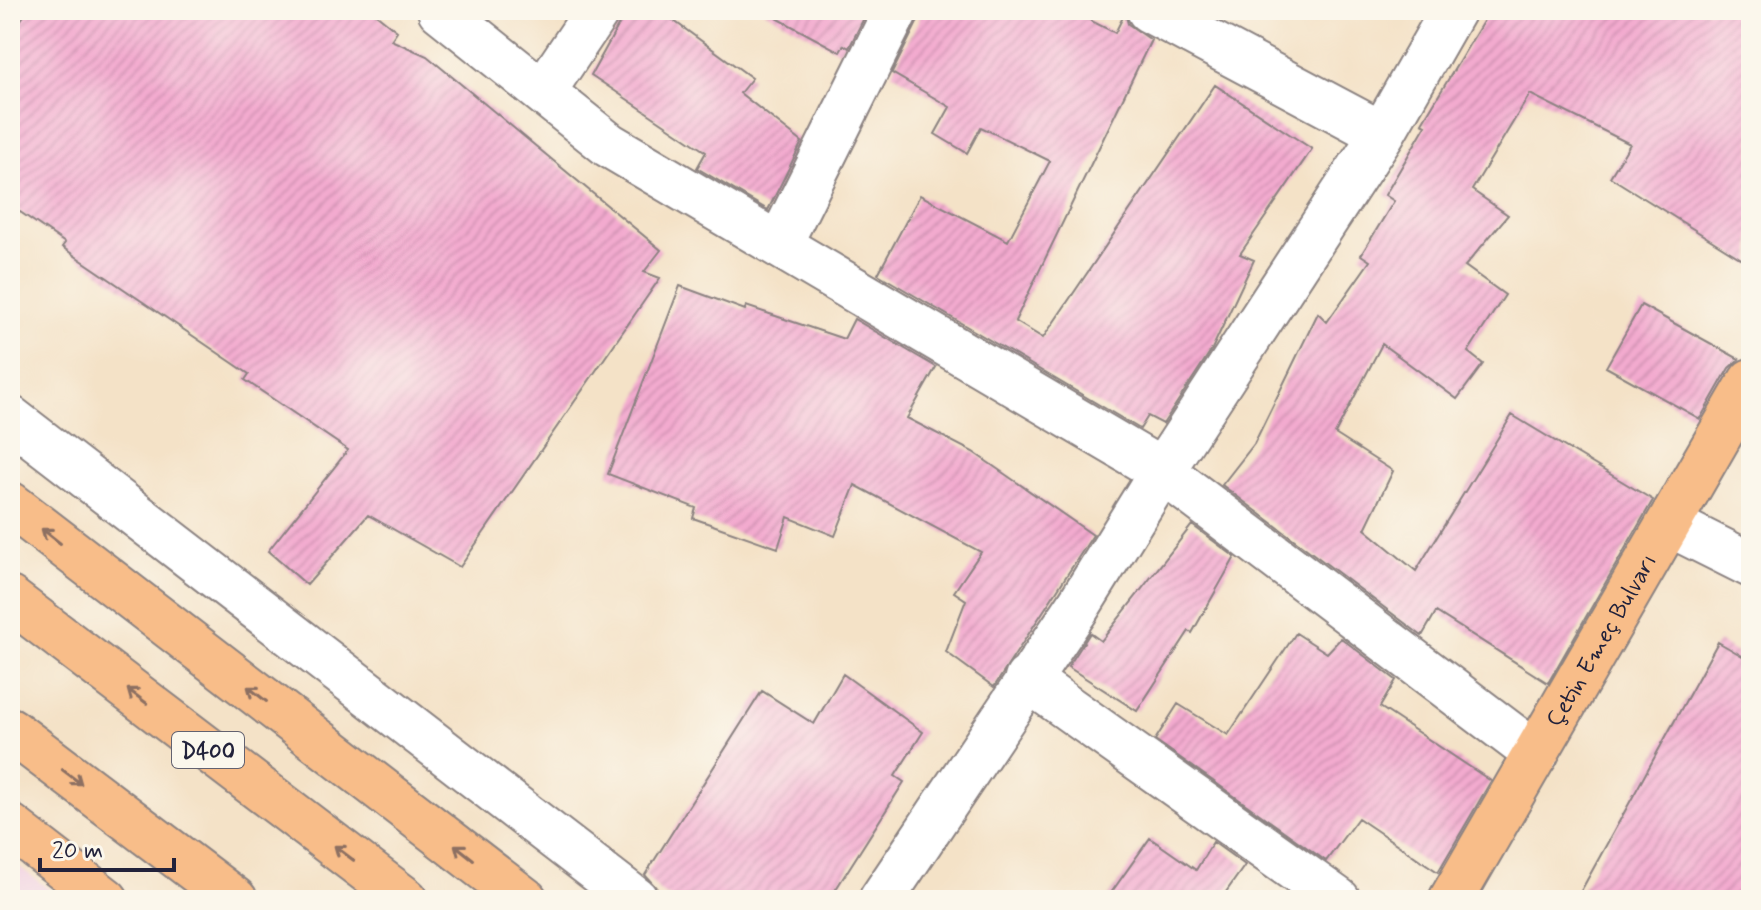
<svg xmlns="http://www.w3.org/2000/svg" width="1761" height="910" viewBox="0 0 1761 910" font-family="Mynerve,sans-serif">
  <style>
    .built { fill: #f1d0e2 }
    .building { fill: url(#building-hatch) }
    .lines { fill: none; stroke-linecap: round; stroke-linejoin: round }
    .minor-casing { stroke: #8b8281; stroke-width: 48 }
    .major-casing { stroke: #8b8281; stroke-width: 48 }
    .highway-casing { stroke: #8b8281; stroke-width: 48 }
    .minor { stroke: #fff; stroke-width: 44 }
    .major { stroke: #f8bd89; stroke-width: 44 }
    .highway { stroke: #f8bd89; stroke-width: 44 }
    .oneway { stroke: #8d7062 }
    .labels { text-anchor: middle; stroke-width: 8; stroke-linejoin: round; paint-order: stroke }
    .shield { fill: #fbf7ec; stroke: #636270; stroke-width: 2 }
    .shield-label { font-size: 22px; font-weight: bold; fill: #22223b }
    .street-label { font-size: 24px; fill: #22223b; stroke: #fbf7ec }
  </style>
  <defs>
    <pattern id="building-hatch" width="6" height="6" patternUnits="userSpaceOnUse" patternTransform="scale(2)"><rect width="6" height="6" fill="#f3aacf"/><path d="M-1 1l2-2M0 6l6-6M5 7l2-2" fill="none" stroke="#d092b3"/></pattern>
  </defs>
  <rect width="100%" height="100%" fill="#fbf7ec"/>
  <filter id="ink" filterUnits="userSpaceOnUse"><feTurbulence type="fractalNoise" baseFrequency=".0125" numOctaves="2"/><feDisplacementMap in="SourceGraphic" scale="16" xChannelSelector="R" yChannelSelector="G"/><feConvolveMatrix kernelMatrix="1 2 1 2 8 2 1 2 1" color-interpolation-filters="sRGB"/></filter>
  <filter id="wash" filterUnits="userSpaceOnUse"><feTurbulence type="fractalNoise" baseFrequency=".006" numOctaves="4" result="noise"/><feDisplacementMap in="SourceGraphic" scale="32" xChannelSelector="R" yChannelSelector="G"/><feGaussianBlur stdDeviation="1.8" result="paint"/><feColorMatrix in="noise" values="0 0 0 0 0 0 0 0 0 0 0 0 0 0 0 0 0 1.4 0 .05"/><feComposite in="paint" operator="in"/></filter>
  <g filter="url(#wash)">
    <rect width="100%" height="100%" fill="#f4e2c7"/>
    <path class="built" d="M10,860L63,900H10Z"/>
    <g id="blocks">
      <path class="building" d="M28,10H371L397,31L391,40L427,56L661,250L644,272L660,278L460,567L368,515L307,585L268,551L348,450L245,380L249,374L62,247L65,243L10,205V35Z
        M627,10H659L752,78L740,93L802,142L768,210L697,168L706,152L591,75Z
        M762,10H868L849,48L844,45L840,52Z
        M921,10H1070L1115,33L1125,13L1128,24L1151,40L1015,321L1043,338L1215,85L1312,149L1240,254L1254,260L1212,349L1163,424L1148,416L1140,429L878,274L920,195L1008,241L1050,161L981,127L967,153L935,134L950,107L892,73L918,21Z
        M1490,10H1751V265L1610,177L1630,144L1530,94L1472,190L1508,215L1465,266L1505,295L1468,352L1483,364L1457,399L1382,344L1335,434L1393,471L1365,529L1416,571L1512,415L1653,500L1548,683L1436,612L1422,636L1222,485L1254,444L1318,313L1327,322L1370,261L1361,255L1394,201L1385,195L1426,125L1422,123Z
        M680,286L745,310L746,306L844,339L854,319L936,367L907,418L973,452L1093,535L994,687L946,652L966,600L954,592L981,552L855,485L835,536L788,517L778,548L693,518L696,508L608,474Z
        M1641,305L1739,359L1729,368L1700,419L1606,367Z
        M1192,525L1235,557L1192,633L1189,631L1137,711L1068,667L1090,633L1101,641Z
        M1296,633L1327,653L1341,638L1396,680L1380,707L1491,781L1438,872L1358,818L1326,861L1155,740L1178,704L1228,735Z
        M1718,642L1751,661V900H1576Z
        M843,674L923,732L895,776L904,782L829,900H674L659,891L645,875L762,691L814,724Z
        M1150,838L1196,870L1213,842L1245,865L1226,892L1238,900H1106Z"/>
    </g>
  </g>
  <g filter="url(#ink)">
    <use href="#blocks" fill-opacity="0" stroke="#8b8281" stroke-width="2"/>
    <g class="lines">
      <g class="minor-casing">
        <path id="minor" d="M440,10L609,145L1162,471L1536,754
          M1149,10L1382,134
          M543,92L598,10
          M779,245L896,10
          M10,418L636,900
          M1669,524L1751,565
          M1027,679L1338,900
          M881,900L1077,608L1162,471L1382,134L1453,10"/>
      </g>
      <g class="major-casing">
        <g id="major">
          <path id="s1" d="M1451,900L1751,381"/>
        </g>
      </g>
      <g class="highway-casing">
        <path id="highway" d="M10,504L525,900
          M10,599L406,900
          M10,730L235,900
          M10,826L106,900"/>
      </g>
      <use href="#minor" class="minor"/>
      <use href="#major" class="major"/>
      <use href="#highway" class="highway"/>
    </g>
    <defs><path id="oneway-shaft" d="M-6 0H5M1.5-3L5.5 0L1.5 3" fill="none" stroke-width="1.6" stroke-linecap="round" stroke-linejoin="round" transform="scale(2)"/></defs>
    <g class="oneway">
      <use href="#oneway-shaft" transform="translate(51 536) rotate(-142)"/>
      <use href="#oneway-shaft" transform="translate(257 694) rotate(-142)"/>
      <use href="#oneway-shaft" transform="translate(137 696) rotate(-143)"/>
      <use href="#oneway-shaft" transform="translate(72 777) rotate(37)"/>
      <use href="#oneway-shaft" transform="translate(464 852) rotate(-142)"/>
      <use href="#oneway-shaft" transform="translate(344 853) rotate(-143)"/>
    </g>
  </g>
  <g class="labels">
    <rect class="shield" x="172" y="732" width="72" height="36" rx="6"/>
    <g class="shield-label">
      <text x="208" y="758">D400</text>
    </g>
    <g class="street-label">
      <text dy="8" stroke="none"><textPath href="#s1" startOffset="300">Çetin Emeç Bulvarı</textPath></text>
    </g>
  </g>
  <rect width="1761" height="910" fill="none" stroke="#fbf7ec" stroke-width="40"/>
  <path d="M40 858v12h134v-12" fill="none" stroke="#22223b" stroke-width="4"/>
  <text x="52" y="858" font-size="24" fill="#22223b" stroke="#fbf7ec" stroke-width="6" paint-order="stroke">20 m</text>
</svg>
